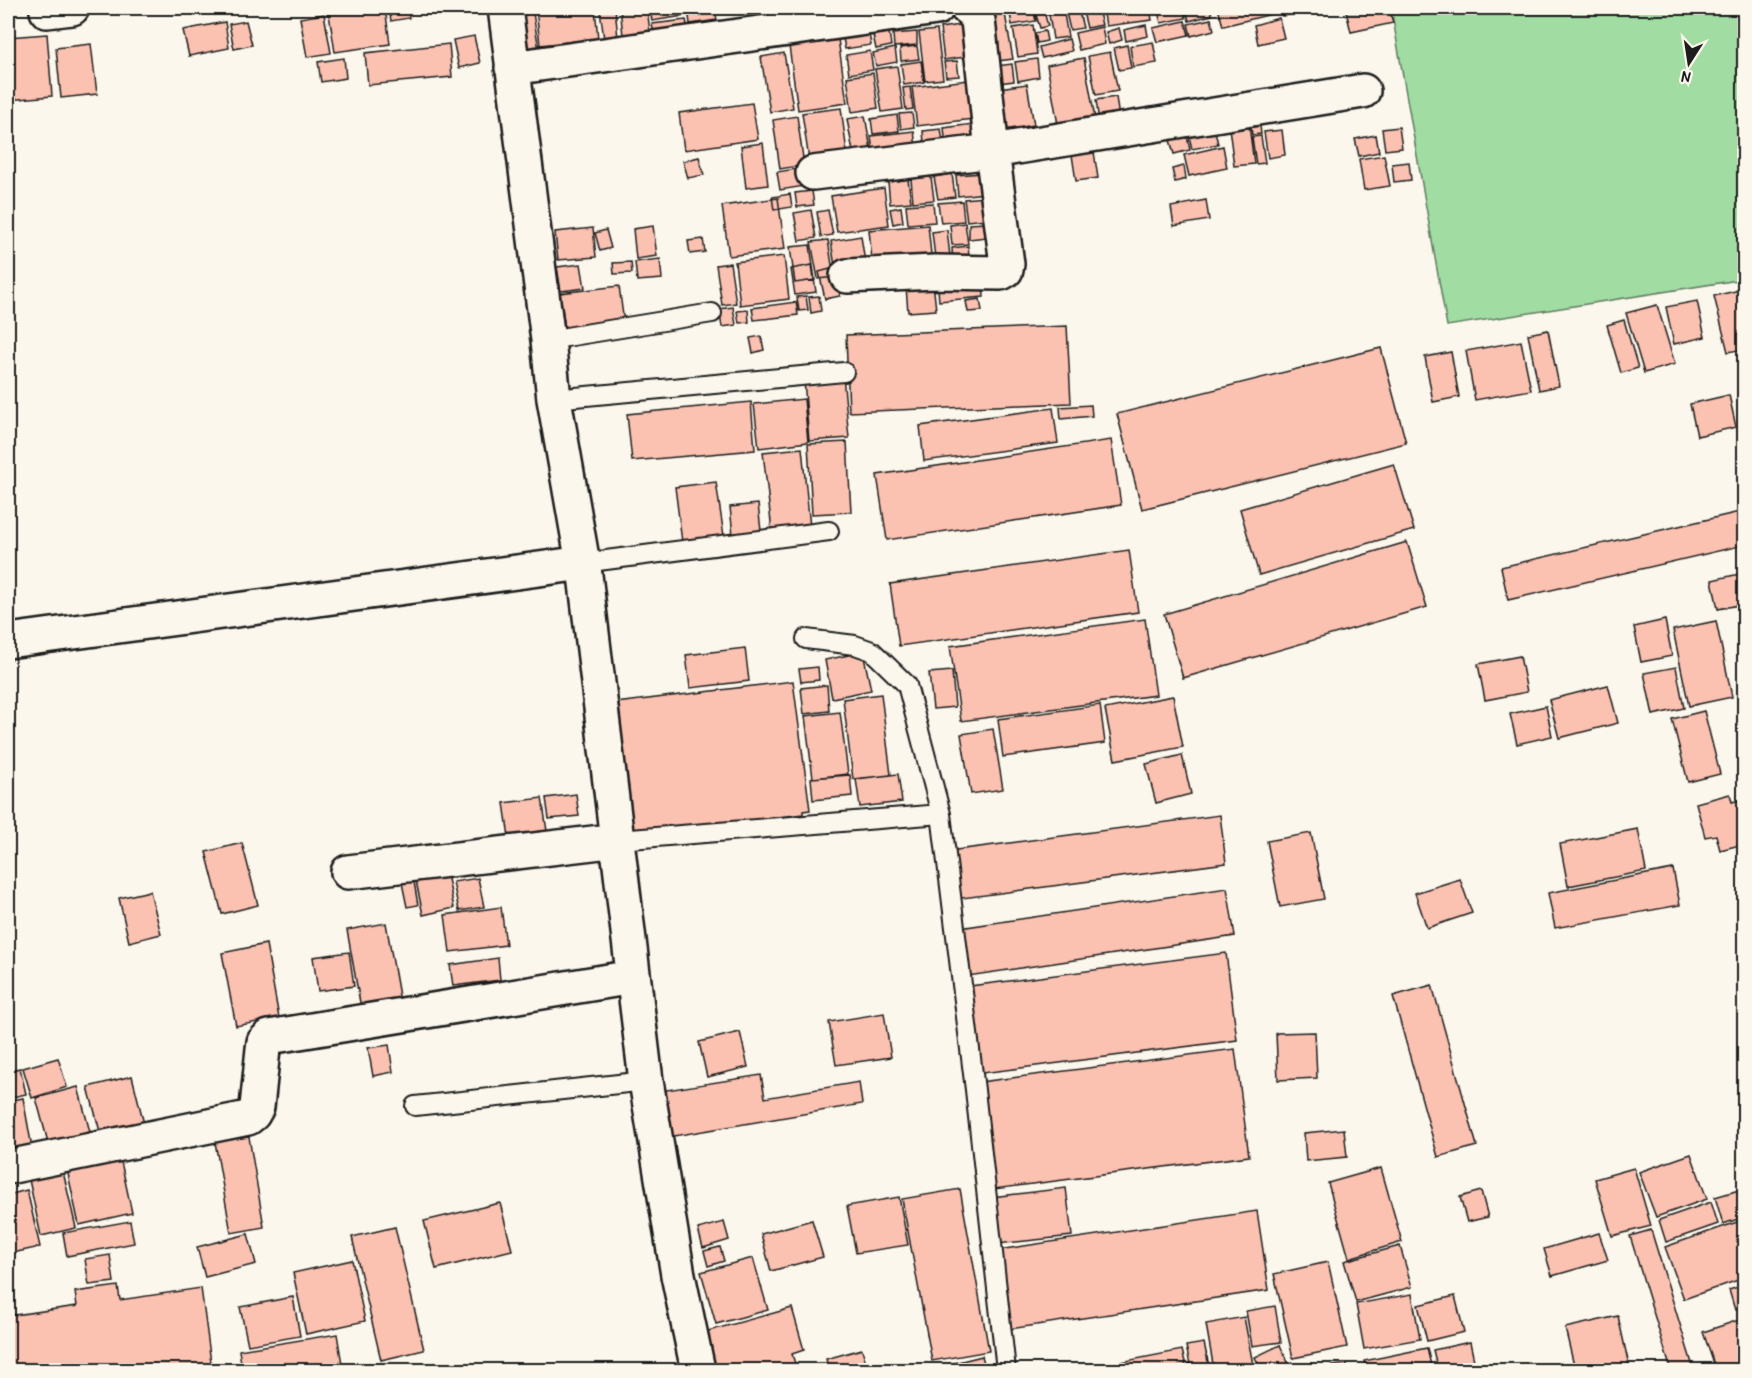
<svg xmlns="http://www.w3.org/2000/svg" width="1752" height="1378" viewBox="0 0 1752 1378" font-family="'Patrick Hand',sans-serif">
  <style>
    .green { fill: #a1dca3; stroke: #5e7c60; stroke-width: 1.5 }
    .building { fill: #fbc1b1; stroke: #1c1c1c; stroke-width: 1.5 }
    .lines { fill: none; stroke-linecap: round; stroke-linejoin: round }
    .lane-casing { stroke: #1c1c1c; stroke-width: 22 }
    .street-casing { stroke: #1c1c1c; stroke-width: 38 }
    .lane { stroke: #fbf7ec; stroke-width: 18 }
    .street { stroke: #fbf7ec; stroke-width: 33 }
  </style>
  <rect width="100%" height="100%" fill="#fbf7ec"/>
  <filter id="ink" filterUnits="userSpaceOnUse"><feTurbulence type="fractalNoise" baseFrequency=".0167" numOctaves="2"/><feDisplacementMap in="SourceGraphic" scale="12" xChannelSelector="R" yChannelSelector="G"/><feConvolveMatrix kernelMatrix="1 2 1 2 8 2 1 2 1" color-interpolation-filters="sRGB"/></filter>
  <g filter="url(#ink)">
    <path class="green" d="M1391,8H1744V279L1447,326Z"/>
    <path class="building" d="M328,8H385L390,44L335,52Z
      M389,8H408L409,18L391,21Z
      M536,8H595L598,39L540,45Z
      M615,8L618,38L604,39L600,10Z
      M620,8H647L650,32L623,35Z
      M650,8H682L683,16L652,21Z
      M688,8H715L717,20L690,24Z
      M798,8L800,16L770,20L769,12Z
      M980,8H1004L1013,59L990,62Z
      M1009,8H1033L1036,21L1012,25Z
      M1034,8H1043L1048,26L1040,28Z
      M1048,8H1063L1068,37L1053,39Z
      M1065,8H1078L1083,28L1070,30Z
      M1103,8H1150L1152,20L1106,26Z
      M1157,8H1184L1186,18L1161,23Z
      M1186,8H1210L1212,15L1189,21Z
      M1218,8H1275L1276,13L1223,26Z
      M1280,8H1296L1297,14L1282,16Z
      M1360,8H1389L1393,23L1351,32L1346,11Z
      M1098,9L1102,25L1087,28L1083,12Z
      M533,13L539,50L518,53L513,17Z
      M324,14L331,53L307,57L300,18Z
      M1279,18L1284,38L1258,44L1254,25Z
      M1211,19L1214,30L1191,36L1188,24Z
      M686,20L688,29L654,34L652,24Z
      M246,21L252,45L234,49L229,24Z
      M1185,21L1189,35L1157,42L1153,28Z
      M225,22L229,48L189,56L183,30Z
      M967,24L972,56L944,60L940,28Z
      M1033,25L1037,54L1018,57L1013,28Z
      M1146,25L1148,36L1126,41L1124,30Z
      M1102,27L1105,44L1079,50L1075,33Z
      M1119,28L1122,40L1109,44L1106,32Z
      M937,30L943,79L925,81L919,32Z
      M1045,31L1047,41L1037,43L1035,33Z
      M889,32L891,46L876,49L873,35Z
      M917,32V45L894,47L893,34Z
      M47,34L52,96L8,100V37Z
      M869,34L871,45L845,49L843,38Z
      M474,36L480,63L459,68L453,40Z
      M838,39L847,103L798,110L789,46Z
      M1069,39L1072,51L1042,58L1039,47Z
      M1153,42L1157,63L1133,67L1130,46Z
      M91,44L97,94L61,98L56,48Z
      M449,44L452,77L368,85L365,53Z
      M1127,45L1131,68L1119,70L1114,48Z
      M917,46L919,59L901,61L900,48Z
      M895,48L897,62L876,66L873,53Z
      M870,51L873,70L849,74L846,55Z
      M1110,52L1118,91L1096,95L1088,56Z
      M784,53L793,108L770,112L761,57Z
      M344,58L346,78L321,82L318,62Z
      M1084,58L1096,124L1059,130L1047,65Z
      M1037,59L1039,77L1018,81L1015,62Z
      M921,61L924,82L904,85L901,64Z
      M957,61L959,76L946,77L944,62Z
      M1012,64L1014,81L990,84L989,67Z
      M897,66L903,109L882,112L875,69Z
      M873,73L878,108L852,112L847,77Z
      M968,80L973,119L917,126L912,87Z
      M1027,84L1034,125L998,131L992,89Z
      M910,87L913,109L906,110L903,88Z
      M1116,97L1120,125L1100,129L1096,100Z
      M752,103L758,139L684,150L679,113Z
      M841,108L850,175L812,180L802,113Z
      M912,113L914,127L901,129L899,114Z
      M897,115L899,131L873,134L871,119Z
      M797,116L804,165L780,169L773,120Z
      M865,116L871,149L853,152L847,119Z
      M973,124L977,151L947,155L944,128Z
      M1249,125L1254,164L1234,166L1229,128Z
      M1260,126L1261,134L1252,135L1251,127Z
      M1214,127L1218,144L1192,149L1188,132Z
      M1399,127L1402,148L1385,150L1382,129Z
      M941,129L943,141L924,143L923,131Z
      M1282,130L1285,155L1268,158L1264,132Z
      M914,131L919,172L876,177L871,136Z
      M1376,135L1379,152L1359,156L1355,139Z
      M1187,136L1190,150L1174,154L1170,140Z
      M1261,136L1265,163L1256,164L1252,137Z
      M763,143L768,185L746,188L741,146Z
      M1223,146L1227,168L1189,176L1184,155Z
      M1094,152L1098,178L1076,181L1072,155Z
      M1384,155L1390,186L1364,190L1359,159Z
      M699,157L704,175L688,178L683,161Z
      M1409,162L1411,180L1394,182L1392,164Z
      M1184,166L1186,179L1175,182L1172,169Z
      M802,168L805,186L780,190L777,172Z
      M983,173L985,193L958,196L956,175Z
      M952,174L955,197L938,199L934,177Z
      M931,177L934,200L913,202L911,179Z
      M908,179L911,202L890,204L888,182Z
      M884,188L889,225L837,232L831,196Z
      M812,191L814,205L797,207L795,193Z
      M790,194L792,207L774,210L772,197Z
      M984,197L986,219L967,221L964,199Z
      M778,198L785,249L729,256L722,206Z
      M1206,200L1209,220L1174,226L1171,207Z
      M962,201L964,221L941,223L938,203Z
      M933,203L935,222L908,224L906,205Z
      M901,207L903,222L893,224L890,209Z
      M811,210L816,238L799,241L794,213Z
      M828,210L833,235L821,237L817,212Z
      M965,223L968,244L952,245L950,225Z
      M986,223L987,237L969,239V224Z
      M928,225L932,264L873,269L869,230Z
      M653,226L657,256L636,259L633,229Z
      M593,228L596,257L558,260L555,232Z
      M606,230L611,248L600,251L595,233Z
      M947,230L951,265L936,266L932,232Z
      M861,236L866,269L836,273L831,241Z
      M703,239L705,252L690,254L688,241Z
      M828,240L834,277L818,279L811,242Z
      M810,245L815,280L795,283L790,247Z
      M968,246L970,264L953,265L952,248Z
      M784,256L789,299L740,305L735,262Z
      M660,259L662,279L637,281L635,262Z
      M631,262L632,273L614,274L613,263Z
      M730,263L736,303L722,305L716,265Z
      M581,264L585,288L561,291L557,267Z
      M812,265L816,292L795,295L791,269Z
      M834,268L840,296L825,299L819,272Z
      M932,273L936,310L908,312L905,275Z
      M982,274L984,297L939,301L937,277Z
      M619,286L624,323L565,330L560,293Z
      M1744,289V349L1728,352L1714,296Z
      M806,296L808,310L799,311L797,297Z
      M819,296L821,311L811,313L809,297Z
      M980,299L982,311L968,312L966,301Z
      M1697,301L1705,337L1674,344L1666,307Z
      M796,302L798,315L754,320L752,308Z
      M1657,305L1675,364L1644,373L1626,313Z
      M733,307L736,325L722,327L719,309Z
      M748,310L749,322L739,323L737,311Z
      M1624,320L1638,368L1621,373L1607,325Z
      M1067,326L1071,403L849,412L846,335Z
      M1548,330L1559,386L1539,390L1528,334Z
      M761,336L764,350L753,353L750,338Z
      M1521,341L1531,390L1475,400L1466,351Z
      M1381,348L1406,443L1142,509L1117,414Z
      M1451,352L1459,397L1433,402L1425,357Z
      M843,376L849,438L809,441L804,380Z
      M1729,395L1736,427L1697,436L1690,404Z
      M804,399L808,442L759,448L754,404Z
      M751,402L755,450L632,461L627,414Z
      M1091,405L1092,416L1061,419L1060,407Z
      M1053,408L1058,443L924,461L920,426Z
      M1111,440L1121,505L887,540L877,475Z
      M847,442L851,512L812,514L808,444Z
      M802,448L810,527L772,531L763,452Z
      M1394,464L1414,530L1259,575L1240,509Z
      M716,482L724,536L682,542L675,487Z
      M758,504L761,531L733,535L730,507Z
      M1744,511V545L1508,600L1501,567Z
      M1407,542L1427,607L1183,678L1164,614Z
      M1129,550L1138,612L899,646L890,584Z
      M1744,573V604L1718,609L1712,580Z
      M1145,619L1156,695L961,721L950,646Z
      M1665,620L1672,656L1641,662L1634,627Z
      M1716,621L1732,697L1689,706L1673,630Z
      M745,648L749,681L690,688L686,655Z
      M863,652L871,690L832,698L825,660Z
      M1520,656L1527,692L1485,700L1478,664Z
      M818,667L819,680L801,682L799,669Z
      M1676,667L1684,708L1653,715L1644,673Z
      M952,671L955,707L933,709L929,673Z
      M793,681L810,810L803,811V814L625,836L608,704Z
      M827,685L829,711L804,714L801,688Z
      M1608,685L1618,723L1559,738L1549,700Z
      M881,694L891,775L853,779L843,699Z
      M1173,696L1183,747L1115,760L1105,709Z
      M1100,705L1105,743L1003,757L998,719Z
      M1546,706L1552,736L1517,744L1510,714Z
      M1704,711L1720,774L1688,782L1672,719Z
      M840,712L848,774L813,778L805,716Z
      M993,729L1003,789L971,794L961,734Z
      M1182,755L1191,794L1156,803L1146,764Z
      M898,774L902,802L860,807L856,779Z
      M850,775L852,796L813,800L811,778Z
      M576,794L579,816L549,819L546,798Z
      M1730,794L1732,802L1744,799V844L1720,850L1716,835L1705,837L1696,803Z
      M542,798L548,838L510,844L504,803Z
      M1220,815L1226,863L955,899L949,851Z
      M1638,829L1646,871L1568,886L1560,844Z
      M1311,833L1324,899L1280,907L1267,841Z
      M242,843L258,905L222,914L206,852Z
      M446,869L454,908L423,915L415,876Z
      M1673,869L1680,905L1555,928L1548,893Z
      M413,876L418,905L407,907L401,878Z
      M478,878L484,907L459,911L453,882Z
      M1460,879L1472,913L1427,928L1415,893Z
      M1227,888L1235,936L968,976L960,928Z
      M150,891L161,934L129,942L119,898Z
      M501,907L506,945L450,952L445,915Z
      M386,923L401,1007L362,1014L347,930Z
      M266,944L279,1018L236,1026L222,953Z
      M349,952L354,986L318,991L313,957Z
      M1226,953L1237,1040L982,1073L970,986Z
      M498,958L500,980L453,986L450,965Z
      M1432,985L1477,1146L1438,1157L1393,996Z
      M884,1013L891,1057L836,1065L829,1022Z
      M740,1032L748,1067L707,1077L699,1042Z
      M1315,1032L1317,1078L1278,1080L1276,1033Z
      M389,1045L393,1072L373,1076L368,1048Z
      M1235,1049L1249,1156L994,1189L980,1082Z
      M58,1058L67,1087L32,1098L23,1068Z
      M20,1068L26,1094L8,1098V1071Z
      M761,1075L765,1098L859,1082L862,1104L668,1137L660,1091Z
      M132,1076L145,1128L102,1139L88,1087Z
      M78,1087L94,1147L52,1157L36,1098Z
      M23,1098L32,1148L8,1152V1101Z
      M1344,1129L1347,1157L1306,1161L1304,1133Z
      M249,1137L264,1227L231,1233L215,1142Z
      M1691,1154L1707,1199L1656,1217L1639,1172Z
      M120,1157L132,1213L79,1225L67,1169Z
      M62,1167L76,1228L41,1236L28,1175Z
      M1381,1168L1402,1242L1349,1258L1328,1183Z
      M1634,1168L1651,1226L1612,1236L1595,1179Z
      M1066,1188L1072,1236L997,1244L992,1197Z
      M960,1189L989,1351L932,1361L902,1199Z
      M27,1190L40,1247L8,1254V1195Z
      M1739,1190L1744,1207V1217L1723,1224L1715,1197Z
      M1481,1191L1488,1217L1467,1222L1460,1197Z
      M899,1197L908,1245L856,1253L847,1206Z
      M1711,1202L1718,1224L1666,1242L1659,1220Z
      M500,1203L512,1250L436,1269L424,1221Z
      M1257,1211L1269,1290L1010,1329L998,1250Z
      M812,1220L823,1257L771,1271L761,1234Z
      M130,1221L134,1243L67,1256L63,1233Z
      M1740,1221L1744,1235V1278L1684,1299L1665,1247Z
      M724,1222L729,1240L703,1248L698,1229Z
      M395,1227L424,1350L381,1360L352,1237Z
      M1651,1230L1694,1370H1671L1630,1236Z
      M1599,1233L1608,1260L1552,1276L1544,1249Z
      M248,1234L256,1264L205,1277L197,1247Z
      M1400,1246L1412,1287L1356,1302L1344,1261Z
      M720,1247L724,1261L708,1266L704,1251Z
      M110,1255L114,1282L89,1285L85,1259Z
      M753,1258L768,1310L716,1324L701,1272Z
      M352,1260L365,1321L306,1334L293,1273Z
      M1328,1262L1347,1347L1293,1358L1274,1274Z
      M1744,1285V1307L1735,1310L1729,1290Z
      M118,1286L120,1300L201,1288L212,1370H8V1316L77,1306L75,1292Z
      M1412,1294L1420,1339L1364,1349L1356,1304Z
      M1455,1296L1464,1332L1427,1341L1418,1305Z
      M293,1297L300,1336L248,1345L240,1307Z
      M1275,1306L1281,1342L1252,1346L1246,1311Z
      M792,1308L804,1350L792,1354L797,1370H711L701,1333Z
      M1618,1316L1630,1370H1575L1565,1328Z
      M1244,1317L1254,1370H1214L1206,1324Z
      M1742,1319L1744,1326V1370H1716L1703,1332Z
      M337,1334L343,1370H242L239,1350Z
      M1470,1342L1476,1370H1438L1433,1350Z
      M1204,1343L1209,1366L1191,1369L1186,1346Z
      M1280,1345L1291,1369L1288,1370H1261L1255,1357Z
      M1427,1348L1432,1370H1366L1364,1361Z
      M862,1349L868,1370H829L826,1359Z
      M1182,1350L1187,1370H1085V1369Z
      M982,1356L986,1370H939L938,1367Z
      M1347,1364L1348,1370H1317L1316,1368Z"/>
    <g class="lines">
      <g class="lane-casing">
        <path id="lane" d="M548,340L712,313
          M554,399L844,372
          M583,563L829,531
          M806,639L855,645L872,651L907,685L941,814
          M618,840L941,814L975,1090L1006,1370
          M415,1106L646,1081"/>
      </g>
      <g class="street-casing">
        <path id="street" d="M505,8L548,340L554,399L585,575L646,1081L678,1275L698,1370
          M47,11L72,8
          M512,68L937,8
          M813,173L992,151L1363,91
          M847,276L935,272L1001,273L1006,270L1007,264L992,151L978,20L971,10L967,8
          M8,641L583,563
          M348,872L618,840
          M8,1167L248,1118L253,1114L257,1107L263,1049L264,1042L269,1037L633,977"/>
      </g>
      <use href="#lane" class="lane"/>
      <use href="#street" class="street"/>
    </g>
  </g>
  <rect width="1752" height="1378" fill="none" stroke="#fbf7ec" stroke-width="30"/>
  <rect x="15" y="15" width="1722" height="1348" fill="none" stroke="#1c1c1c" stroke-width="2" filter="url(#ink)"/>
  <g transform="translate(1689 63) rotate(192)" stroke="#fbf7ec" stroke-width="4.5" paint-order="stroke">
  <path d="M0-4.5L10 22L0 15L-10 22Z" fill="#1c1c1c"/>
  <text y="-9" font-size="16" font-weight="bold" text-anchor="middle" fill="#1c1c1c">N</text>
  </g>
</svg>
